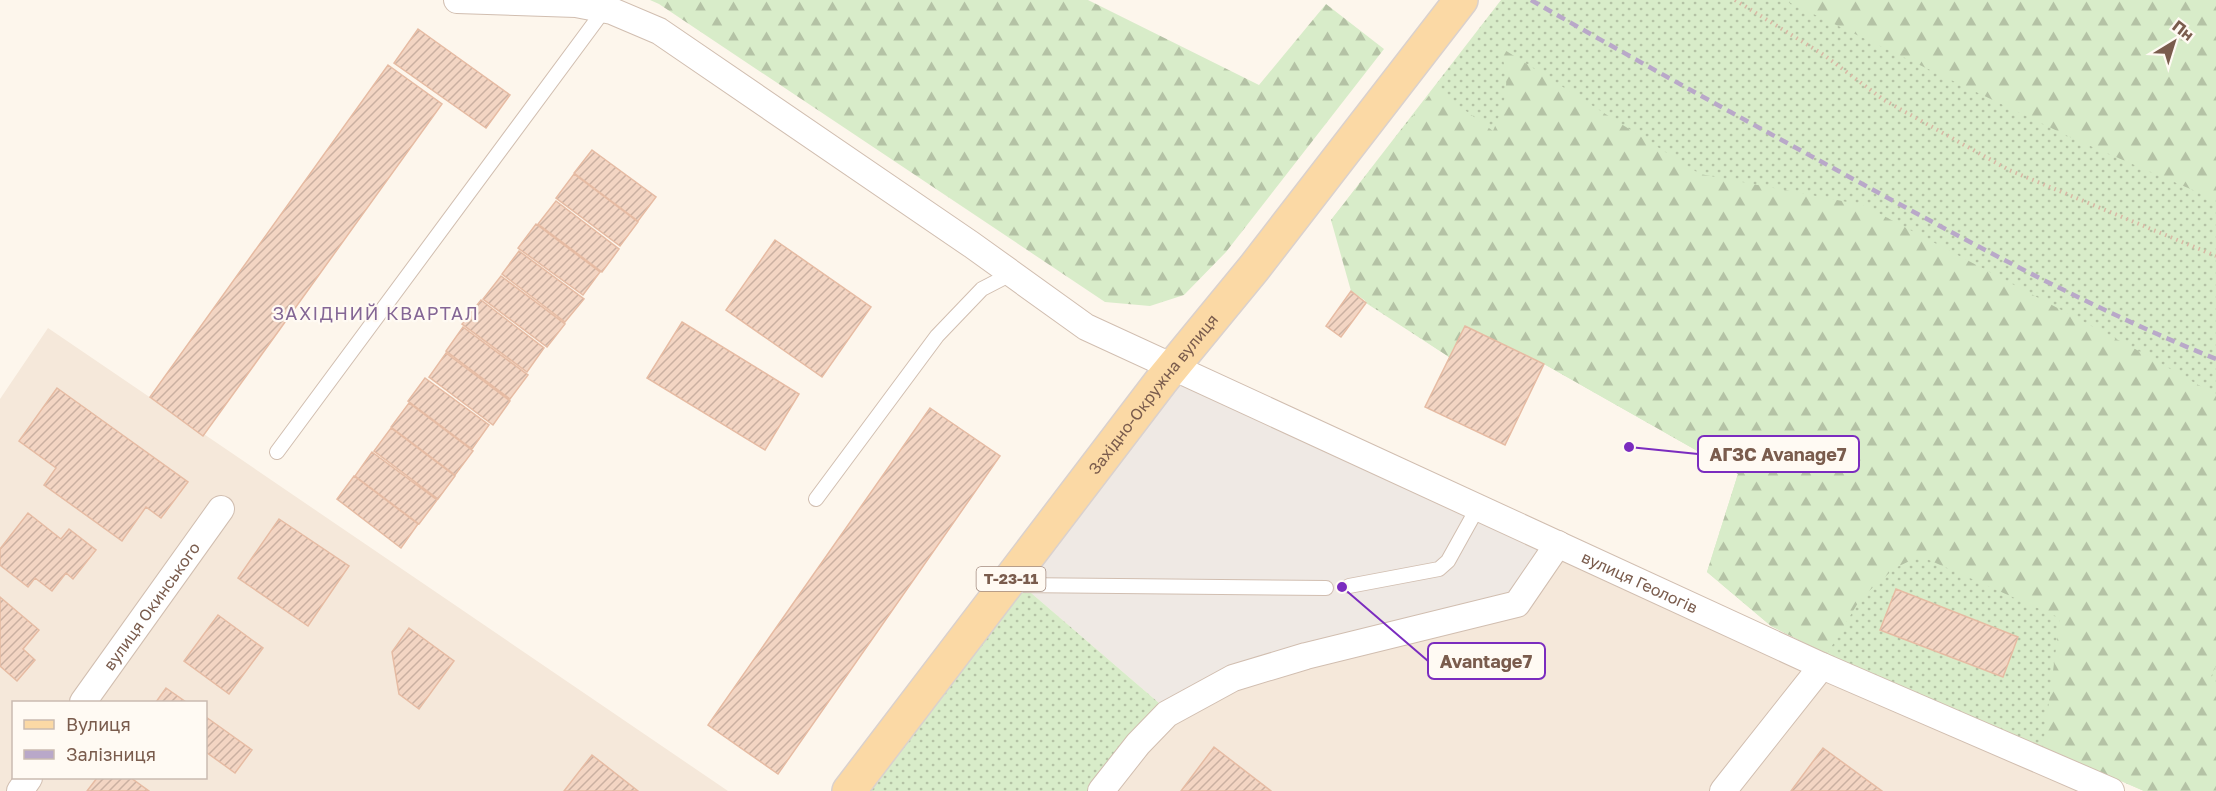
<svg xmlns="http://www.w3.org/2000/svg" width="2216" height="791" viewBox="0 0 2216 791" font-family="'Golos Text',sans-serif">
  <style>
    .residential { fill: #f5e8da; fill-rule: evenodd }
    .industrial { fill: #efe9e4 }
    .grass { fill: url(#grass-dots) }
    .forest { fill: url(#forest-firs) }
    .building { fill: url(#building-hatch); stroke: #e6bba3; stroke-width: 1.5 }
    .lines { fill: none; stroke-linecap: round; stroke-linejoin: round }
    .lane-casing { stroke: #d1beb0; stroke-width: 16 }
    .street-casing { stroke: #d1beb0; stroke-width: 28 }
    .primary-casing { stroke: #dad1cd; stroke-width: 36 }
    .path { stroke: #d9b8a5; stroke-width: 4; stroke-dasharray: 1.5 4.5; stroke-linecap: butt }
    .lane { stroke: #fff; stroke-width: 14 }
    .street { stroke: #fff; stroke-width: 26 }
    .primary { stroke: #fbd9a5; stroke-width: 33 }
    .rail { stroke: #b9a8c9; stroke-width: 4.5; stroke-dasharray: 9 6; stroke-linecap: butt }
    .labels { text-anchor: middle; stroke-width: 4.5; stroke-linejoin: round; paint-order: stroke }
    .shield { fill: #fffaf3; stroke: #a28b7f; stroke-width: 1.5 }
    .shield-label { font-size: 15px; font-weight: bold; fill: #7a5c4d }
    .street-label { font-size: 16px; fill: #7a5c4d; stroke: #fffaf3 }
    .neighbourhood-label { font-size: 18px; letter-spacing: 1.5px; fill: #846695; stroke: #fffaf3 }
    .leader { fill: none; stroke: #7b2cbf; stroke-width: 2 }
    .callout-dot { fill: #7b2cbf; stroke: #fffaf3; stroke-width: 2 }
    .callout { fill: #fffaf3; stroke: #7b2cbf; stroke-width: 2 }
    .callout-label { font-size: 18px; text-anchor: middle; font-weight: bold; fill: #7a5c4d }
  </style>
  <defs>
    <pattern id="grass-dots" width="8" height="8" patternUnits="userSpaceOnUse" patternTransform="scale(1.5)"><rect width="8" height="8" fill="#d8ecc9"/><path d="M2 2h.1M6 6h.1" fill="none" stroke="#b4c2a5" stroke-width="1.8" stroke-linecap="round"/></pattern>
    <pattern id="forest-firs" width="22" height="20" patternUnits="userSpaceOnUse" patternTransform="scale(1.5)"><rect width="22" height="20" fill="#d8ecc9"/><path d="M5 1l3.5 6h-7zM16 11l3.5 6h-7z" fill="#b4c2a5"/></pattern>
    <pattern id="building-hatch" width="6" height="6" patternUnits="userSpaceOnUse" patternTransform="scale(1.5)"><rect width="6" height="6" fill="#f3d5c3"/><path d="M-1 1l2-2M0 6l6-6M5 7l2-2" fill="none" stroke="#cab0a1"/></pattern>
  </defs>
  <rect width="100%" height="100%" fill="#fdf6ec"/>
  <path class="residential" d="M48,328L728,791H0V399ZM14,702H206V778H14Z
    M1539,548L2082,791H1089L1159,703L1227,666L1509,592Z"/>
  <path class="industrial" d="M1179,382L1539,548L1509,592L1227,666L1159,703L1023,586Z"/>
  <path class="grass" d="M1501,0H2216V791H2144L1827,654L1771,626L1707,572L1738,474L1544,364L1465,326L1449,357L1366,303L1331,220Z
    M1023,586L1159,703L1089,791H867Z"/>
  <path class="forest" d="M650,0H1088L1259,85L1326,4L1384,49L1226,252L1184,295L1150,306L1105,302L659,4Z
    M1784,0H2216V200L2074,139Z
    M1500,47L1700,174L1863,205L2137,350L2216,395V666L2208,683L2216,687V791H2144L2043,747L2060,618L1920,556L1895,568L1861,598L1827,654L1771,626L1707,572L1738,474L1544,364L1465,326L1449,357L1351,291L1331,220L1435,88L1493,131C1508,96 1510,84 1500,47Z"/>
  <path class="building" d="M418,29L510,95L486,128L394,63Z
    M388,65L442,104L203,436L150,397Z
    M592,150L656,197L638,221L574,173Z
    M574,174L638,222L620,246L556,198Z
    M556,201L619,249L602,272L538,224Z
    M536,224L600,272L583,295L518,248Z
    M775,240L871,307L822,377L726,310Z
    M519,251L584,299L565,322L502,274Z
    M501,276L565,324L547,347L483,299Z
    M1351,291L1366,303L1341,337L1326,326Z
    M481,300L544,348L527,372L462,324Z
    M682,322L799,394L765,450L647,378Z
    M1465,326L1544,364L1505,445L1425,407Z
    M463,327L528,375L510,399L446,351Z
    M446,353L510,401L493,425L429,377Z
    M425,378L489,425L472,449L408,401Z
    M57,388L188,482L161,518L146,507L122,541L44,485L56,468L19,441Z
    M409,403L473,451L455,475L391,427Z
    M930,408L1000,456L778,774L708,725Z
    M391,428L455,476L438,499L374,451Z
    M372,452L437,500L419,524L355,476Z
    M354,476L418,524L401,548L337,499Z
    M28,513L61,539L69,529L96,550L73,579L66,573L52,591L35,578L28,587L0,565V549Z
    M279,519L349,566L308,626L238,578Z
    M1896,589L2018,637L2003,677L1880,630Z
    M0,597L39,630L23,649L35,660L17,681L0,666Z
    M218,615L263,648L229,694L184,661Z
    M409,628L454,661L419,709L399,694L392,652Z
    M166,688L186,702H156Z
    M206,717L252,750L235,773L206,752Z
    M1214,747L1271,791H1181Z
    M1823,748L1882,791H1791Z
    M592,755L638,791H564Z
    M97,778H131L149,791H87Z"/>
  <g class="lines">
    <g class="lane-casing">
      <path id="lane" d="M277,452L604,10
        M816,499L937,336L982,289L1011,274
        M1008,585L1326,588
        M1349,586L1439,569L1448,561L1478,507"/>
    </g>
    <g class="street-casing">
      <g id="street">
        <path id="s1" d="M457,0L576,4L612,11L659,31L972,245L1086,327L1822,666L2111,791"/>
        <path id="s2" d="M83,702L221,509"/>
        <path d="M20,791L29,778"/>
        <path d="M1101,791L1138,744L1167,714L1233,678L1306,656L1517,604L1558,544"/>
        <path d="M1723,791L1822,666"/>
      </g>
    </g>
    <g class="primary-casing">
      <g id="primary">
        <path id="s3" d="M849,791L1162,380L1254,268L1461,0"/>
      </g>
    </g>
    <path class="path" d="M1735,0L1824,55L1884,100L2009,170L2216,256"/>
    <use href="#lane" class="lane"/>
    <use href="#street" class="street"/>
    <use href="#primary" class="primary"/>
    <path class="rail" d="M1531,0C1642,64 1754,125 1866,186C1980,248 2095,310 2216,359"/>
  </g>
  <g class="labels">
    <rect class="shield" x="976.5" y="567" width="69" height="24" rx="4.5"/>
    <g class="shield-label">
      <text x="1011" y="584">Т-23-11</text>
    </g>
    <g class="street-label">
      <text dy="6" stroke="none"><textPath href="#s3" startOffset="500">Західно-Окружна вулиця</textPath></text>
      <text dy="6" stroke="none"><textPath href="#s1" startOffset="1336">вулиця Геологів</textPath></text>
      <text dy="6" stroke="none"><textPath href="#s2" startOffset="118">вулиця Окинського</textPath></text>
    </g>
    <g class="neighbourhood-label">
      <text x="376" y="320">ЗАХІДНИЙ КВАРТАЛ</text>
    </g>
  </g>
  <path class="leader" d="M1629 447L1698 454M1342 587L1428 661"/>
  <g class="callout-dot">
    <circle cx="1629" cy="447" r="6"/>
    <circle cx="1342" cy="587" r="6"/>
  </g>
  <g class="callout">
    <rect x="1698" y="436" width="161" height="36" rx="6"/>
    <rect x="1428" y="643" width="117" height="36" rx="6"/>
  </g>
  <g class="callout-label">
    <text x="1778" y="461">АГЗС Avanage7</text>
    <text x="1486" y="668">Avantage7</text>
  </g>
  <rect x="12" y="701" width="195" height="78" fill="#fffaf3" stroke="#cabbb1" stroke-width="1.5"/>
  <rect x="24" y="720" width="30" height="9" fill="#fbd9a5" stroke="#cabbb1" stroke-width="1.5"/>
  <text x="66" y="731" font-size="18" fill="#7a5c4d">Вулиця</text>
  <rect x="24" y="750" width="30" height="9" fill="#b9a8c9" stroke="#cabbb1" stroke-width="1.5"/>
  <text x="66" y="761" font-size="18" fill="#7a5c4d">Залізниця</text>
  <g transform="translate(2174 42) rotate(38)" stroke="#fffaf3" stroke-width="4.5" paint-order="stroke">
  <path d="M0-4.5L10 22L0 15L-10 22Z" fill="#7a5c4d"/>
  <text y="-9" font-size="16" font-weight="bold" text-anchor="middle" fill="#7a5c4d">Пн</text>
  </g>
</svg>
